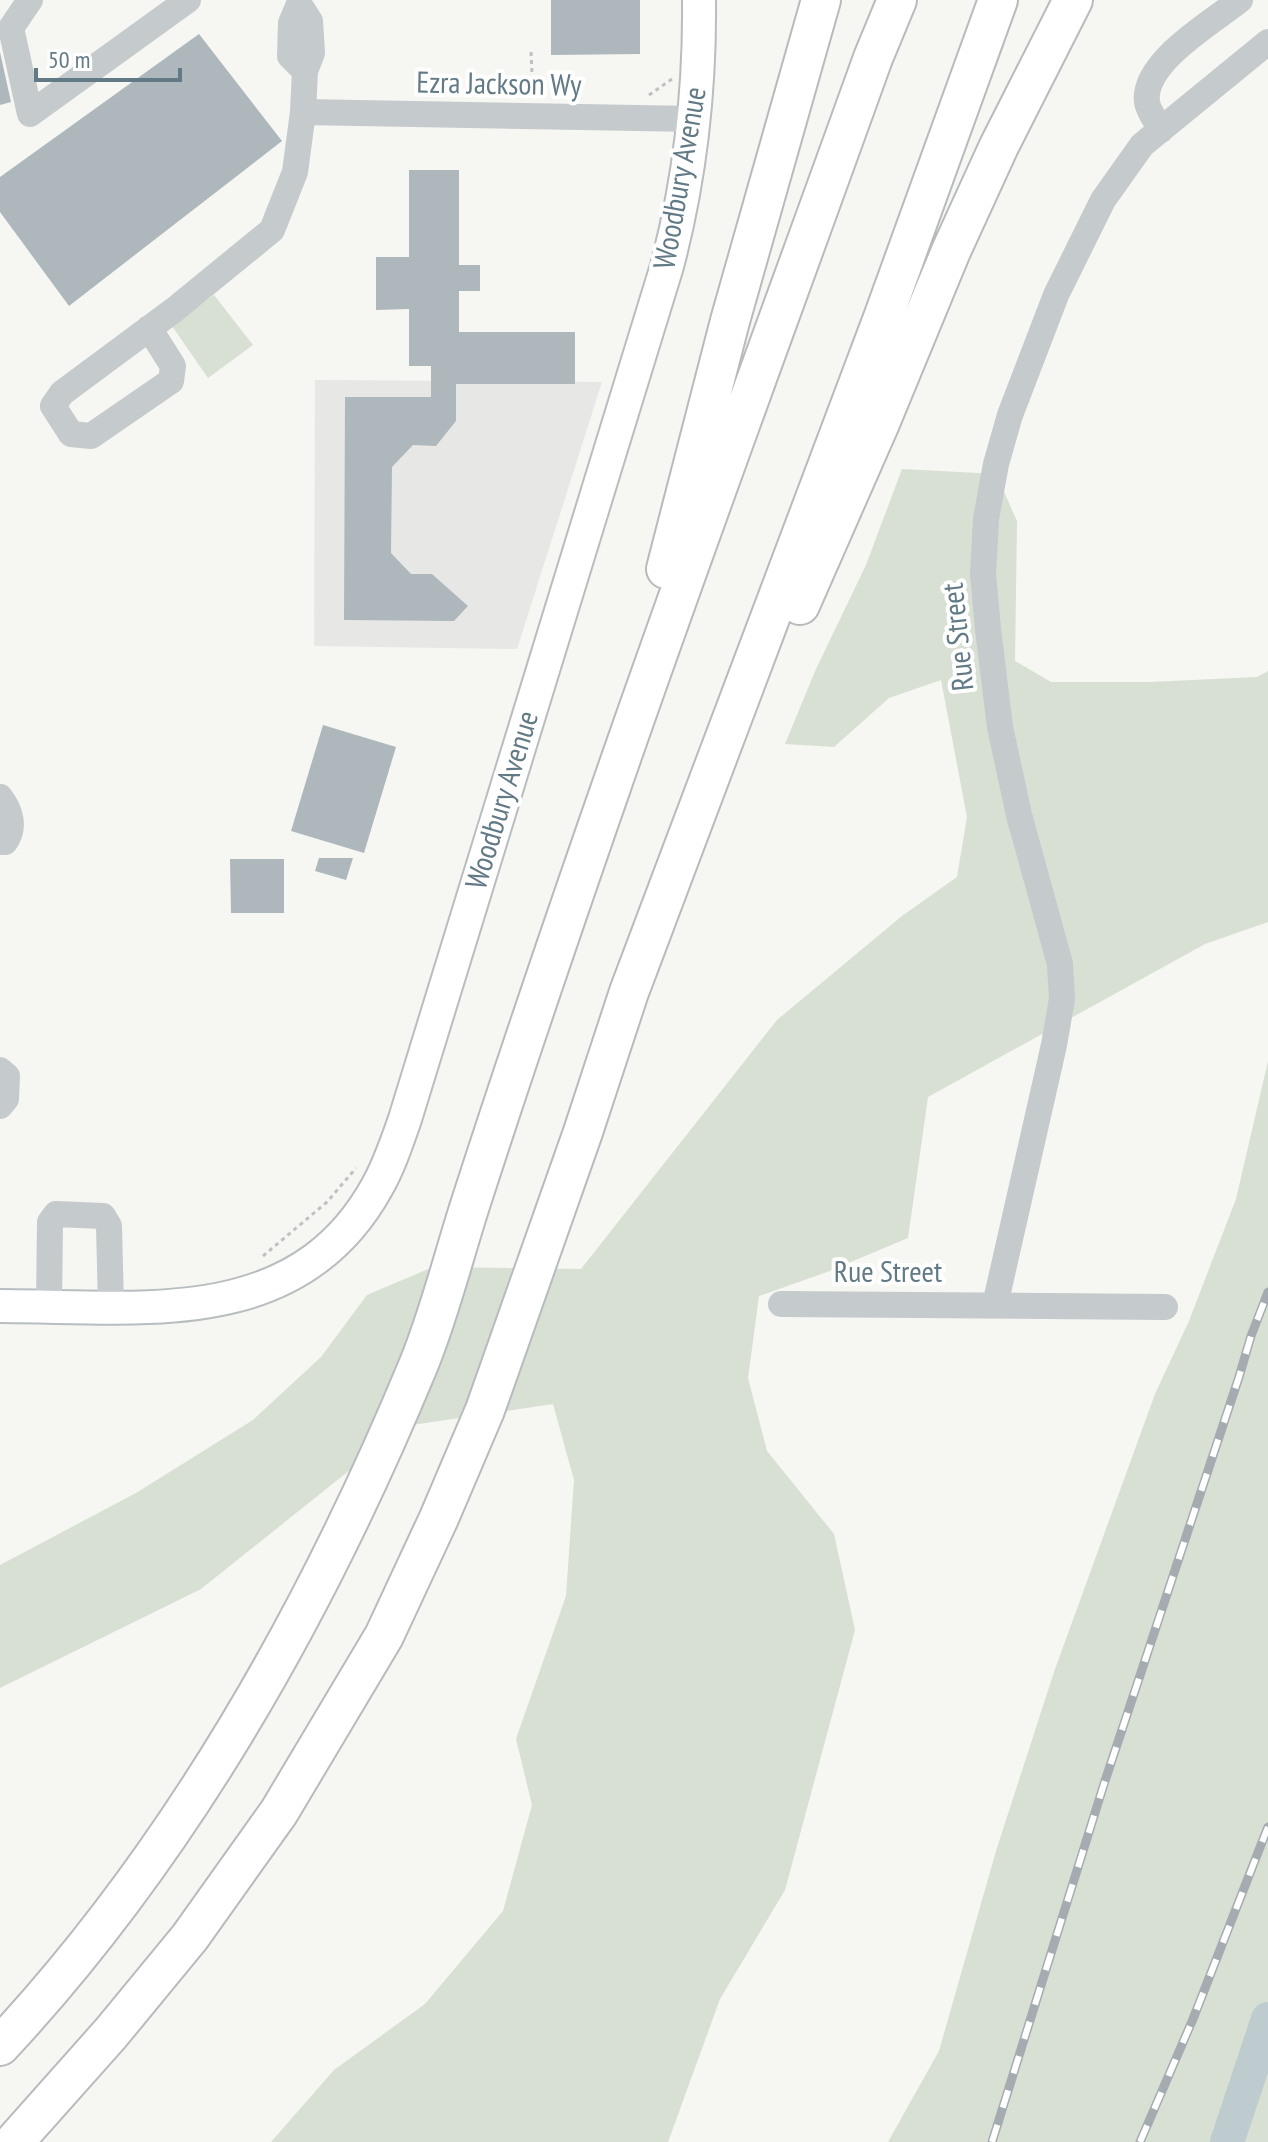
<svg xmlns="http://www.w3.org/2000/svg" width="1268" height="2142" viewBox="0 0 1268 2142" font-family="'PT Sans Narrow',sans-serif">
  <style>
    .built { fill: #e7e8e6 }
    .green { fill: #d8dfd3 }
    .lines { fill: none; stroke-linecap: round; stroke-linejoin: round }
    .river { stroke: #beccd0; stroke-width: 34 }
    .building { fill: #aeb8bc }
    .major-casing { stroke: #b8bdc0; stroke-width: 36 }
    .highway-casing { stroke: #b7bbbe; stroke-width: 42 }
    .path { stroke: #bec1c3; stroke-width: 3; stroke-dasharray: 4 4; stroke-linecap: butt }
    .minor { stroke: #c5cacc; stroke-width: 26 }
    .major { stroke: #fff; stroke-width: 32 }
    .highway { stroke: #fff; stroke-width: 38 }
    .rail-casing { stroke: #a5acb1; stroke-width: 9 }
    .rail { stroke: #fff; stroke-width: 6; stroke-dasharray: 18; stroke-linecap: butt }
    .labels { text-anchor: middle; stroke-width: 8; stroke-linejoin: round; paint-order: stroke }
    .street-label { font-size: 30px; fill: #627986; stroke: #fff }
  </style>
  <rect width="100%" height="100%" fill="#f6f6f2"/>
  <path class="built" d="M315,380L602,382L517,649L314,646Z"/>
  <path class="green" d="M214,295L253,345L208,378L172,326Z
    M902,469L996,474L1017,521L1015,661L1051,682H1150L1257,677L1268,671V922L1205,944L928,1097L908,1238L827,1272L759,1296L748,1378L767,1451L834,1534L855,1630L785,1890L720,1999L668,2142H271L334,2070L425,2004L503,1911L532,1805L516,1739L566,1596L574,1480L553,1404L412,1425L360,1462L201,1589L0,1688V1565L136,1493L253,1420L321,1357L367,1295L433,1267L581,1269L777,1020L902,916L957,877L967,817L941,680L889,698L834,747L785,744L816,669L866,565Z
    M1268,1061V2142H888L939,2051L996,1851L1054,1672L1155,1394L1189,1321L1236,1199Z"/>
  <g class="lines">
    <path class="river" d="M1227,2142L1268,2019"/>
  </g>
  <path class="building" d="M551,0H640V54L551,55Z
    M199,34L282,141L69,306L0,212V177Z
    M0,52L11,102L0,105Z
    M409,170H459V265H480V291H459V332H575V384H456V421L436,446L413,445L392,467L391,553L411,574H432L468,606L454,621L344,620L345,397H431V366H409V309L376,310V257H409Z
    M323,725L396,747L364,853L291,831Z
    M319,858H353L346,880L315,871Z
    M230,859H284V913H231Z"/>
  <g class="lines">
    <g class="major-casing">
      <path id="major" d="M0,1306C140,1306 297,1332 377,1187C389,1166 397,1142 405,1119L667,266C690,179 700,90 699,0"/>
    </g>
    <g class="highway-casing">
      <path id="highway" d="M666,569L730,321L821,0
        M800,605L880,423L951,251L999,146L1073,0
        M0,2046C182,1851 316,1612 418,1366C440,1313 454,1254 472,1199C516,1063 562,928 609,793C694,547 785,303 873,58L897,0
        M14,2142L111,2033L190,1937L279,1812L384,1636L439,1518L485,1410L583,1132L629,992L883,318L998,0"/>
    </g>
    <path class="path" d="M531,52L533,94
      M649,95L672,79
      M263,1256L327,1202L356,1168"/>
    <path class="minor" d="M30,0L11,28L30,114L188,0
      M303,112L695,119
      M1161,130C1157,122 1148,111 1147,102C1142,62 1213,22 1240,0
      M149,328L173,366L171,381L91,436L71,434L53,406L62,393L174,310L272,230L295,172L303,112L305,71L312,53L310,21L299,4L291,23L290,56L305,71
      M0,797C10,810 16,827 5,842H0
      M0,1070L7,1076L6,1099L0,1106
      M781,1304L1165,1307
      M995,1305L1054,1045L1062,999L1060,964L1019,815L1000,727L988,629L983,574L986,519L996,464L1010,415L1056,295L1103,200L1142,145L1268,42
      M49,1306L50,1222L56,1214L103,1216L109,1226L111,1306"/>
    <use href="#major" class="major"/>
    <use href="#highway" class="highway"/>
    <g class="rail-casing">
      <path id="rail" d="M992,2142L1104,1784L1239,1377L1251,1336L1268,1292
        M1140,2142L1193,2019L1268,1827"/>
    </g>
    <use href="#rail" class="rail"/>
  </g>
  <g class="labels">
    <g class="street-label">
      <text transform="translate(499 84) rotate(1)" y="10">Ezra Jackson Wy</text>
      <text transform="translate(680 178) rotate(-80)" y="10">Woodbury Avenue</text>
      <text transform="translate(958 637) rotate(-96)" y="10">Rue Street</text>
      <text transform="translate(502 800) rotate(-73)" y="10">Woodbury Avenue</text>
      <text x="888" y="1282">Rue Street</text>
    </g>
  </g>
  <path d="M36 68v12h144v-12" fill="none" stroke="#627986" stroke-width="4"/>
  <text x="48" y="68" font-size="24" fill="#627986" stroke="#ffffff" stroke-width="6" paint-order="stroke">50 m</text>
</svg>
